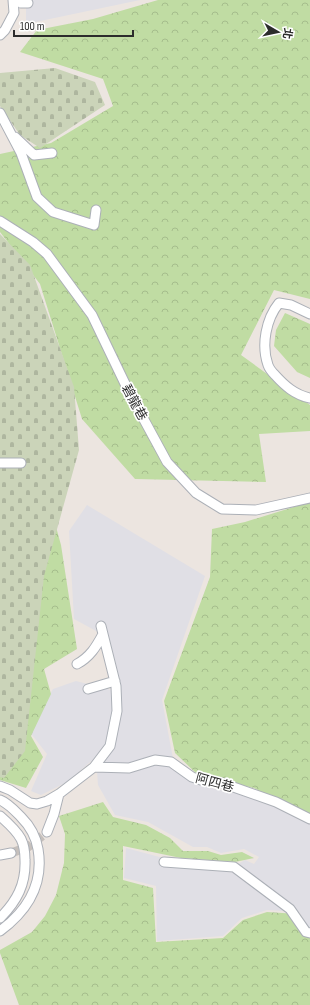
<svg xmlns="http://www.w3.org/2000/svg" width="310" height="1005" viewBox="0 0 310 1005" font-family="'Sofia Sans Condensed','Noto Sans TC',sans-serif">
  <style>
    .industrial { fill: #e0dfe5 }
    .forest { fill: url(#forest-crowns) }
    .cemetery { fill: url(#cemetery-stones) }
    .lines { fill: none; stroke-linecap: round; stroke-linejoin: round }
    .minor-tunnel { stroke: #c6c0bc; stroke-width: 9; stroke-dasharray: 9 4.5; stroke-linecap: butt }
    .minor-casing { stroke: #acb0b7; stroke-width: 11 }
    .minor { stroke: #fff; stroke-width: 9 }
    .labels { text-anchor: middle; stroke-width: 3.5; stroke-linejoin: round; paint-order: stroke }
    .street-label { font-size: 13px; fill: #2c2c2c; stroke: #fff }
  </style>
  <defs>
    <pattern id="forest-crowns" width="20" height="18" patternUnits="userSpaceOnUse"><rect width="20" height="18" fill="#c0dca3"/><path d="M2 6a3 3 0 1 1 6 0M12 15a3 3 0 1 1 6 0" fill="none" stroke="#a5bd8c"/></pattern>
    <pattern id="cemetery-stones" width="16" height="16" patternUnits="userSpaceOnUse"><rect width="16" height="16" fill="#cbd4b9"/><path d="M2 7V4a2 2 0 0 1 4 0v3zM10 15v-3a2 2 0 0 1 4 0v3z" fill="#aeb69f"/></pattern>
  </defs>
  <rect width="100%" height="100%" fill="#ece5e0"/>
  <path class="industrial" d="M26,0H140L26,24Z
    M87,505L205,576L162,700L175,769L203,786L239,794L278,806L310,821V930L299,912L267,910L242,918L223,936L157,941L156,886L124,878L126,848L167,859L238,864L245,860L254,864L259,857L244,849L221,853L207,847H193L148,822L115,815L98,785L96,757L67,782L41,795L31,791L47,754L29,731L53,689L76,681L112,690L98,632L74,619L69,531Z"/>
  <path class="forest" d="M158,0H310V299L274,290L241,355L310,405V431L259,434L266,482L135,479L82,419L40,284L0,232V154L51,143L113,106L103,79L20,52L37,30L93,19Z
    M285,313L310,324V378L297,372L274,346L276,330Z
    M45,487L61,545L77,649L44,669L51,694L31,736L43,757L26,788L0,780V691Z
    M310,502V817L254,788L198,775L175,753L164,701L210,577L212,529L245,522Z
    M103,802L113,817L146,825L170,838L183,851H208L221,855L242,852L254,858L235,862L181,858L123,846V880L153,888L156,942L223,938L243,920L267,912L298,914L310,934V1005H19L0,953V950L32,932L45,916L56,895L64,863L65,834L59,816Z"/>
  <path class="cemetery" d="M55,68L95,82L105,105L40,148L20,135L0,106V73Z
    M0,234L30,265L74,387L79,450L44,576L25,751L4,778L0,777Z"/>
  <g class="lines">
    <path class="minor-tunnel" d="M11,853L28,847L47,832"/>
    <g class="minor-casing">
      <path id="minor" d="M20,0L21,3H28
        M0,35L5,30L14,13L13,0
        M0,113L21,153L37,197L53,212L94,225L96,210
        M15,137L34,155L52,153
        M0,221L33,242L47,254L92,315L129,392L167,462L196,493L222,509L256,510L310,498
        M310,314L291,305L279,303C266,319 261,345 268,365C269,368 272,372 275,375C285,386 295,395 310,398
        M0,463H21
        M77,664C90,657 96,647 103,634
        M88,689L115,681
        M94,767L110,746L117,711L116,686L101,626
        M0,786L10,790L30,803L37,804L47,801L59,794L94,767L129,768L155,760L171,762L192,777L201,780L222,783L276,802L310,819
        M0,800C8,803 15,811 21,817C30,826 36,837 38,849C44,884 27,911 0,931
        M0,816C8,823 16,830 21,839C24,845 25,853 25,860C26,884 17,901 0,918
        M47,832L54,814L59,794
        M0,855L11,853
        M164,862L234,867L290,909L306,932L310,933"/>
    </g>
    <use href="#minor" class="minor"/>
  </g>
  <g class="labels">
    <g class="street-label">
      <text transform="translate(135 402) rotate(62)" y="5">碧龍巷</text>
      <text transform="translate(215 782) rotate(15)" y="5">阿四巷</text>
    </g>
  </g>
  <g transform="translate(278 32) rotate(99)" stroke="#ffffff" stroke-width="3" paint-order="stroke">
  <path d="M0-3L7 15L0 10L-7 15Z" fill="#2c2c2c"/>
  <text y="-6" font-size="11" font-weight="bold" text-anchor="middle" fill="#2c2c2c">北</text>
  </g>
  <path d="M14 30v6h119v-6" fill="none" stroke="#2c2c2c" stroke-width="2"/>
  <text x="20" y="30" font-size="12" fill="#2c2c2c" stroke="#ffffff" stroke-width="3" paint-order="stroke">100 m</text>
</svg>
